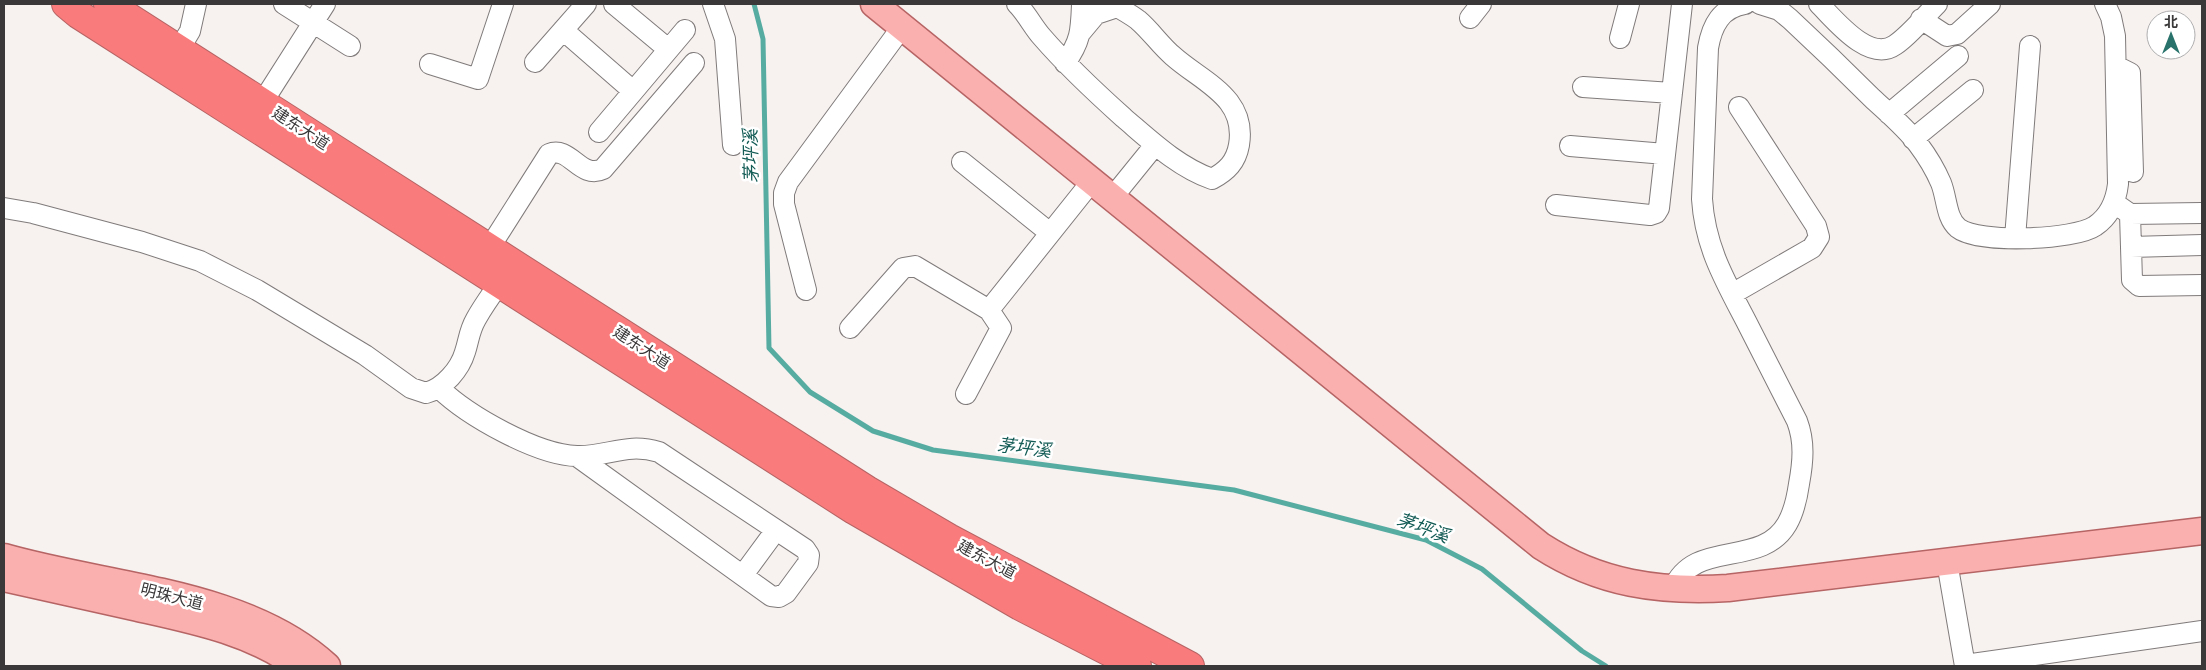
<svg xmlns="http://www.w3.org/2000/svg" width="2206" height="670" viewBox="0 0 2206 670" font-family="'Exo 2','Noto Sans SC',sans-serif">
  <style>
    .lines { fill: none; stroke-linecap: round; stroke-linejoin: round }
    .stream { stroke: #57aca2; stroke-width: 5 }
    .minor-casing { stroke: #807b7b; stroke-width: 22 }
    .major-casing { stroke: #b66464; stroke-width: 29 }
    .highway-casing { stroke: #b66464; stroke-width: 30 }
    .minor { stroke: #fff; stroke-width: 20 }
    .major { stroke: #fbb0b0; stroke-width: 26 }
    .highway { stroke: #f97b7c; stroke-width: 28 }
    .labels { text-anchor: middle; stroke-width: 5; stroke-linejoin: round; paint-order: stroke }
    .street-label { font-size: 16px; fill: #3a3838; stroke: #fff }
    .water-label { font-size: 18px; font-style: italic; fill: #135b55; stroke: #fff }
  </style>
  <rect width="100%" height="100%" fill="#f7f1f0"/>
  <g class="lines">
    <path class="stream" d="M754,4L763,39L769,348L810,392L873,431L933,450L1234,490L1426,540L1482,569L1582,651L1606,666"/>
    <g class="minor-casing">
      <path id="minor" d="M284,4L350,46
        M614,4L668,49
        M713,4L725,39L733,145
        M1017,4C1027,14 1033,27 1042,37C1068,67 1095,92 1124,118C1151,141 1178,167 1212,179C1227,171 1236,162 1239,145C1247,97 1202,82 1173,56C1160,45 1151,31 1138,20C1130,14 1121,9 1112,4
        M1760,4L1779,10L1790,19C1818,45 1845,71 1872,98C1888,113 1905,127 1918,144C1927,156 1935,169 1941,183C1947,198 1946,218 1958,228C1978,244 2075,240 2095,226C2110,216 2116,201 2118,184L2115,36L2111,17L2105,4
        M1819,4C1835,20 1869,63 1895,45C1910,35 1924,17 1937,4
        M1470,18L1481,4
        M1921,19L1947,36L1957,34L1990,4
        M563,30L633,91
        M1081,32L1096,14L1117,7
        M1620,38L1629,4
        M172,61L190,31L196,4
        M535,62L586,4
        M1065,63C1081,41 1081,30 1082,4
        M430,64L478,79L503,4
        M2122,69L2130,73L2133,172
        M1583,87L1672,93
        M255,114L325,4
        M1889,114L1958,56
        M599,132L685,30
        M1913,139L1973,90
        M1570,146L1665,154
        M962,162L1050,233
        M1112,198L1155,145
        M1556,205L1650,215L1656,213L1659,208L1682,4
        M2120,207L2130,214L2202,213
        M4,208L33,213L142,242L200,261L257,290L365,355L411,388L426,393C444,388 460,369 465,352C469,340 469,331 476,319C485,303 496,288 507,273
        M2130,214L2132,280L2139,286L2202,285
        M2015,238L2030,46
        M2131,247L2202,245
        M483,258L549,154C570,145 580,180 603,169L694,63
        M806,290L784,204V193L788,182L902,27
        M1732,294L1812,248L1819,237L1816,226L1739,107
        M989,310L1092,181
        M850,328L903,268L915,266L989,310L1001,328L966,394
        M439,388C468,416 537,455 577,456C608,457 626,442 659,452L805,549L809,555L808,563L786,593L779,597L771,596L578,457
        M1947,562L1965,666
        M743,575L776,530
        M1673,589C1694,538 1761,569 1787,524C1794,512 1797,498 1799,484C1803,462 1805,442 1797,421C1780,387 1763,354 1746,321C1724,279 1705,246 1702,199L1708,48C1712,25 1721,8 1745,4
        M1965,665L2202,631"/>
    </g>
    <g class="major-casing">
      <path id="major" d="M874,4L1541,546C1600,584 1659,592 1728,588L2202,531
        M4,557C107,587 246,591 327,666
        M4,578C47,588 91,597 134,607C192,620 250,631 298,666"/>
    </g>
    <g class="highway-casing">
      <path id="highway" d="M66,4L78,14L854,510L1020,606L1137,666
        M108,4L867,490L949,538L1190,666"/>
    </g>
    <use href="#minor" class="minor"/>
    <use href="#major" class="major"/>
    <use href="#highway" class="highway"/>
  </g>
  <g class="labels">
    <g class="street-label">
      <text transform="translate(301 128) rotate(33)" y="6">建东大道</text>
      <text transform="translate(642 347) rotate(33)" y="6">建东大道</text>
      <text transform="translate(987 559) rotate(28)" y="6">建东大道</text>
      <text transform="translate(172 596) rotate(14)" y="6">明珠大道</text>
    </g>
    <g class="water-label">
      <text transform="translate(751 156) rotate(-91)" y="6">茅坪溪</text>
      <text transform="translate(1024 448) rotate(7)" y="6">茅坪溪</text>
      <text transform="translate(1423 528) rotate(20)" y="6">茅坪溪</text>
    </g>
  </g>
  <rect width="2206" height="670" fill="none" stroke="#3a3838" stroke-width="10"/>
  <g transform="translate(2171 35)"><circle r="24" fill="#ffffff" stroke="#b0afaf"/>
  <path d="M0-4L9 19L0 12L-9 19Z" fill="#29726b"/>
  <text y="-8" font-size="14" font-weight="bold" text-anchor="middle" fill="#3a3838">北</text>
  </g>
</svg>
